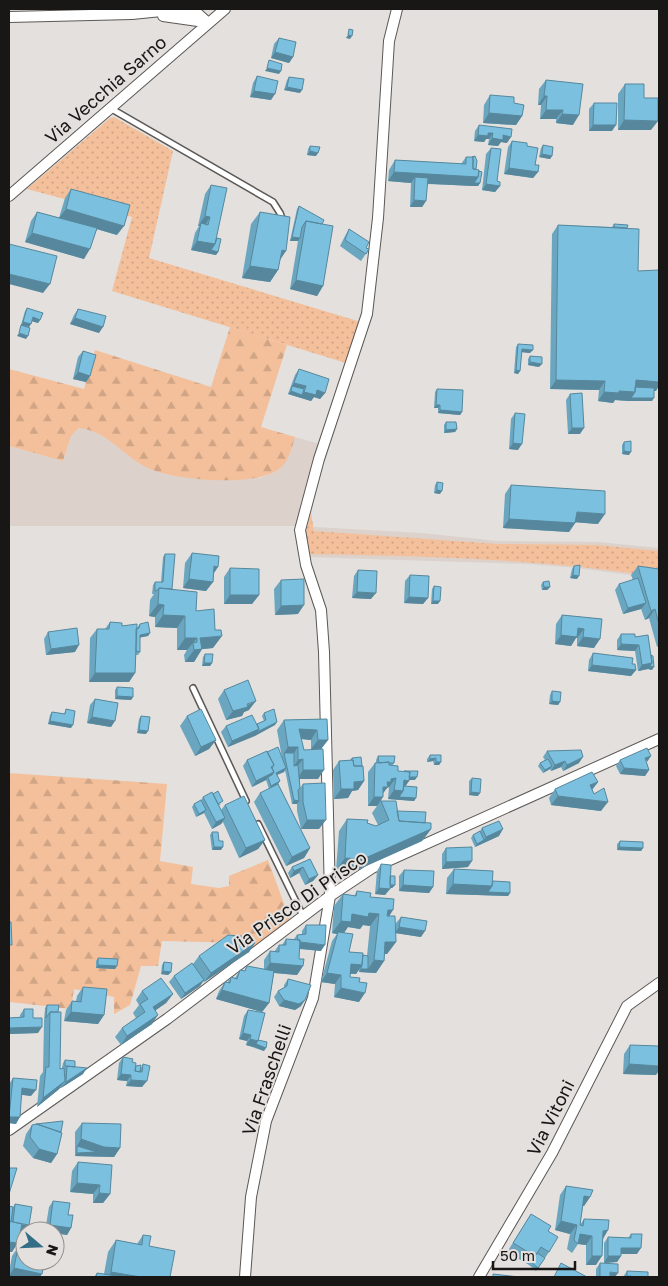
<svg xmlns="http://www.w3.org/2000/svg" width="668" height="1286" viewBox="0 0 668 1286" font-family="'Golos Text',sans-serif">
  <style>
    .built { fill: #dcd2cb }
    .grass { fill: url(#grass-dots) }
    .forest { fill: url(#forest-firs) }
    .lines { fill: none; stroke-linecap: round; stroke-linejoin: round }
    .service-casing { stroke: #5b5856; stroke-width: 8 }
    .minor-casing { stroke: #5b5856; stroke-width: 12 }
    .service { stroke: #fff; stroke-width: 5 }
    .minor { stroke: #fff; stroke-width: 10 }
    .wall { fill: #6aa6c0; fill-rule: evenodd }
    .shaded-wall { fill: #56879c }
    .building { fill: #7bc1df; stroke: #56879c }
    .labels { text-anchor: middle; stroke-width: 4; stroke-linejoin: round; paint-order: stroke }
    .street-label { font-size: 18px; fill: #181716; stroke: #e3e0dd }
  </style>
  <defs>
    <pattern id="grass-dots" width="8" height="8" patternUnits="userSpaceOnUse" patternTransform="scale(1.25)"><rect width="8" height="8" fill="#f3c09b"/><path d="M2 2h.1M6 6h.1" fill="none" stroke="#d0a485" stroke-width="1.8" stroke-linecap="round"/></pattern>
    <pattern id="forest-firs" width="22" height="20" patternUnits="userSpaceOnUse" patternTransform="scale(1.25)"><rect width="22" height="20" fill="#f3c09b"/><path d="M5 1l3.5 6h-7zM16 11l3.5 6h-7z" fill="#d0a485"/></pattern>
  </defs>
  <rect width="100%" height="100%" fill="#e3e0dd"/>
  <path class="built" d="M79,428L90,429L110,441L260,478L279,470L289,457L295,437L320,444L295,526H9V446L63,461L71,436Z
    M315,527L422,533L498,541L599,542L659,548V579L578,568L527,564L308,557L306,531Z"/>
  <path class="grass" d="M114,117L173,151L149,258L361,322L346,363L112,291L132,217L27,189L110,118Z
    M311,513L314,531L498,544L597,545L659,551V577C543,559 426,556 309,554L306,531Z"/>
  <path class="forest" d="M230,327L287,345L261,427L295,437C292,448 288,464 278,470C253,487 170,481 144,466C122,454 106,431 79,428L71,436L63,461L9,446V369L84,389L95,350L211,387Z
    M9,773L167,784L160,861L193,867L191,884L219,888L229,886V876L268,860L290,920L250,949L246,943L162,941L158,966H141L130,1005L114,1014V997L74,989L71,1009L10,1002Z"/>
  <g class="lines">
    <g class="service-casing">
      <path id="service" d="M110,108L273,202L280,213L283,221
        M193,688L246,801
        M258,824L303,916"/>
    </g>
    <g class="minor-casing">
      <path id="minor" d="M163,16L205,22
        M9,17L132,14L181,9L197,13L208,23
        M9,196L225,9
        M9,1130L167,1019L330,896L372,868L659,739
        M245,1277L251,1197L266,1121L313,998L330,896L324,652L321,610L306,565L300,530L319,459L367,314L378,218L389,41L397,9
        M479,1277L552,1153L627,1006L659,983"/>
    </g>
    <use href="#service" class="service"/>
    <use href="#minor" class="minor"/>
  </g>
  <path class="wall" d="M279,38L293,57L289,63L271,58L274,44Z
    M257,76L271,100L250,97L253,83Z
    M289,77L300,93L284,90L287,80Z
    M546,80L573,125L556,123V119H540L541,105H538L539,89Z
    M625,84L644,98L651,130H618V94Z
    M490,95L514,103L522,116L516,125L483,123L484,105Z
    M594,103L612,131H589V109Z
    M479,125L507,143L501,142L498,146L488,145L489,139H486L484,142L474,141L475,131Z
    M659,125V143H658Z
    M512,141L527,146L538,172L533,178L504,174L508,147Z
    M543,145L552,156L550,159L539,157L541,148Z
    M310,146L316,156L307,155L308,149Z
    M491,148L497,181L500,186L495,192L482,190L486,154Z
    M466,157L476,169L480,183L478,186L427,184L426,201L422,207H410L411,183L388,181L389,170L395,160L461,164Z
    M211,185L218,252L216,255L191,250L195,233L199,226H198L205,194Z
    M71,189L117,235L97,229L84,259L25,242L31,221L37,212L59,218L65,198Z
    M299,206L322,224L323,286L317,296L290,289L298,241H290L297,209Z
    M260,212L280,259L278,270L270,282L242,278L251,224Z
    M614,224L627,228L638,271L656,391H654L652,401H629L615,400L613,403L598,401L599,390L550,389L552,234L558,225L612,227Z
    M349,229L366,248L369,249L361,261L340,246L345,236Z
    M27,308L40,320L38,323L32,321L29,327L21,325L25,311Z
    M78,309L99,333L70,324L74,315Z
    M518,344L530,353L522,352L520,371L518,374L514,373L516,347Z
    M83,351L90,376L86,382L73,379L78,357Z
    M530,356L539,367L528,365V359Z
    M299,369L325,393L320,399L314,397L311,401L288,394L295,375Z
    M437,389L462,412L460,415L438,413V408H434L435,392Z
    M570,394L580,434H568L566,400Z
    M515,413L518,450L509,449L511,419Z
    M446,422L457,429L455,432L444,433V425Z
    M624,442L629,455L622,454V445Z
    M437,482L440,494L434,493L435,485Z
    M511,485L598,524L576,522L569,532L503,528L505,494Z
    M192,553L214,573L213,582L206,591L183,588L185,563Z
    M165,554L172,589L196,611L213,648L202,649L194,662H185L184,655L187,650H177V628L155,627V617L149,616L150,600L154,594H152L153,585L155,582H161L163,557Z
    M574,566L577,579L570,578L572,569Z
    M638,566L659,569V646L657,647L649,618L645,620L641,609L623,614L615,590L619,584L633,580L631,575Z
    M230,568L259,595L252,604H224V577Z
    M358,570L371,599L352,598L354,576Z
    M410,575L428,598L423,604L404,603L405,581Z
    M281,580L298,614L275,615L274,589Z
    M543,582L550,587L547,590H542L541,585Z
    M434,586L438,604H431L432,589Z
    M562,615L602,619L594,648L577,646V638H576L571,646L555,644L556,624Z
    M110,622L122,626L136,629L140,624L150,633L148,636L140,637V652L138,655H136L135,673L129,682H89L90,638L97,629H105Z
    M48,632L75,652L46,655L44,639Z
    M621,634L635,637L648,635L652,670L648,669L638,671L635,651L617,650V640Z
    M593,653L636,670L631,676L588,671L589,660Z
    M205,654L212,663L210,666H202L203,657Z
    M117,687L133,697L131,700L115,699V690Z
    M224,690L249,710L244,712L242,716L226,720L218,699Z
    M552,691L560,702L558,705L549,704L550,695Z
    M95,699L111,727L87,723L90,705Z
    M66,709L71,728L48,724L50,715L52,712L64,714Z
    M264,713L275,725L228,747L221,732L226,726L257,724L264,721L262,716Z
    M141,716L146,734L137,733L139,719Z
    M187,716L216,740L209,749L195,756L180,726Z
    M327,719L328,740L321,749H311V740L301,739L304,750L318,779H300V788L303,784L319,829H301L297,811V804H292L285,770L284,772L277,775L280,781L278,784L310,848L304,858L286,866L254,802L260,793L269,789L266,780L252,787L243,766L247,760L267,752L282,758L277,730L284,720Z
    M547,751L579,763L563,771L561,767L551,771L550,769L543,773L538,766L540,763L545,760L543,757Z
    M430,755L441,762L439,765H434L433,761L427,762V759Z
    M378,756L394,763L392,766L398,771L415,780H409L405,786L416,798L414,801L388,799L389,787L387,788L383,793L381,801L397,811L425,823L431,829L422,841L355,871L336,870L339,831L347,819L367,823L376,826L378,825L372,813L377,806H368V772L375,763H376V760Z
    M352,758L362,766L364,781L358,790L352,791L348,798L334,799L333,770L339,761L350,760Z
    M620,760L646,762L649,770L645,776L620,774L616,766Z
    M472,778L478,796L469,795V781Z
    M598,782L592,790L601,811L551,805L549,798L555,789Z
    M203,797L221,804L219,805L221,810L225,805L265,840L258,849L239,858L223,822L221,824L212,829L204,813L196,817L192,807L194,804L201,800Z
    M482,828L499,836L475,847L471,838L473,835L480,831Z
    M212,832L219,841L221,850H212L210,835Z
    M620,841L643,848L641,851L617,850V844Z
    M446,848L468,867L442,869V854Z
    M310,859L318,875L313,881L305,885L299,873L290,878L288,873L292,867Z
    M381,864L390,876L395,885L392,888H390L385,895L375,894L377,871Z
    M454,869L493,881L510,893L508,896L446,894L447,878Z
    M404,870L433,887L429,893L399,891V876Z
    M357,891L370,897L390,916L395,930L396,923L401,917L421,937L395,933L396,942L387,954H385L384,961L376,973L359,972V970L356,974H350V977L359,982V1002L334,997L335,984L321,982L332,941L337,934L332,933L334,906L343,894L354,896ZM363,925L370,926L367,956L349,952L344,933L348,927L360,929Z
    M306,925L321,951L299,949V959L303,966L297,975L274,973L269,1003L262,1012L216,999L219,991L225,982L227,983L231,977L235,978L240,970L244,971L247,966L264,969V960L270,951L274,952L279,945H282L286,939H294L297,935H302V931Z
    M255,943L249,952L204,982L203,981L200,986L181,999L169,982L174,976L193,964L199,956Z
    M98,958L117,966L115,969L96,968V961Z
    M164,962L171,972L168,975L161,974L162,965Z
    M288,979L301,1006L295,1010L279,1006L274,997L278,991L284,988V985Z
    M83,987L104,1015L98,1024L64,1021L66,1010L72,1001H76L77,996Z
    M142,991L173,994L166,1003L156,1010L152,1024L121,1045L115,1037L122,1028L136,1018L133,1013L139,1005L136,1000Z
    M47,1005L58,1012L60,1069L62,1068L63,1063L65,1060L75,1067L83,1074L61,1088L62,1086L58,1090L37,1107L40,1076L43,1072L44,1021L45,1008Z
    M24,1009L38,1033L9,1034V1018L20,1017V1015Z
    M248,1010L258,1040L264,1051L246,1045L247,1041L239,1039L244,1016Z
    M630,1045L656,1075L623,1074L624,1054Z
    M123,1057L136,1066L141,1068L143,1064L142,1087L126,1086L127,1081L117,1080L119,1063Z
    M13,1078L31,1096L22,1095L16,1124L9,1123V1084Z
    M82,1123L120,1148L114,1157L75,1156V1132Z
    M32,1125L61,1132L57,1154L51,1163L33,1158L23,1146L26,1134Z
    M78,1162L110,1194L103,1203H93V1194L70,1192L72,1171Z
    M566,1186L590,1197L584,1206H583L580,1225L584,1219L608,1230L603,1239L596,1265H586V1245L578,1244L572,1253L567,1249L570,1234L555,1230L560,1195Z
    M53,1201L68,1215L71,1228L67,1235L55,1233V1231H45L49,1207Z
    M15,1204L24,1231H21L12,1252L9,1206L13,1207Z
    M531,1214L548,1231L549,1252L536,1271L529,1265L507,1252Z
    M631,1234L637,1254H621V1256L617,1262L604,1263V1243L608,1237L628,1238Z
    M143,1235L149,1246L170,1277H94L97,1273L104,1274L108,1252L116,1240L137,1244Z
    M18,1247L40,1277H9V1272L12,1256Z
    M600,1263L615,1277H596V1269Z
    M627,1271L648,1277H623Z"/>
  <path class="shaded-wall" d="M348,35L352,36L350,39L346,38Z
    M275,52L293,57L289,63L271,58Z
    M267,68L281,71L279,74L265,71Z
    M287,87L302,90L300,93L284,90Z
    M254,91L275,94L271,100L250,97Z
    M544,96H547L541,105H538Z
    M546,110H563L556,119H540Z
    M489,113L522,116L516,125L483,123Z
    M562,114L579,115L573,125L556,123Z
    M624,120L658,121L651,130H618Z
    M593,125H616L612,131H589Z
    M488,133H493L489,139H486L484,142L474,141L478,135Z
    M503,135L511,137L507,143L501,142L498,146L488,145L492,138Z
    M310,151L318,153L316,156L307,155Z
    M542,154L552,156L550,159L539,157Z
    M509,168L538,172L533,178L504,174Z
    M394,172L478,177L480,183L478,186H472L415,183V177L411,183L388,181Z
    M486,184L500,186L495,192L482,190Z
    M414,200L426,201L422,207H410Z
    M66,209L124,226L117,235L59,218Z
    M205,216L210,217L204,227L201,223L199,226H198Z
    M32,233L90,249L84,259L25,242Z
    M292,237L300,238L298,241H290Z
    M197,241L215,244L218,252L216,255L191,250Z
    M282,250L286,251L278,263Z
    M250,266L278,270L270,282L242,278Z
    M9,274L50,284L43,293L9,284Z
    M296,280L323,286L317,296L290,289Z
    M33,317L40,320L38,323L31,321Z
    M75,318L103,327L99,333L70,324Z
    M23,322L31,324L29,327L21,325Z
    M19,333L28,336L26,339L17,336Z
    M522,349L533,350L530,353L520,352Z
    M530,362L542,364L539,367L528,365Z
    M516,370L520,371L518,374L514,373Z
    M78,372L90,376L86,382L73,379Z
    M556,380L605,381L599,390L550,389Z
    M636,380L659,382V386L656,391L631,390Z
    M294,383L306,386L301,392L292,386Z
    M317,390L325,393L320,399L314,397L311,401L288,394L291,391L302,395L304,392Z
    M619,391L635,392L654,398L652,401H629L615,400L613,403L598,401L604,392Z
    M436,405H440L438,408H434Z
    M440,410L462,412L460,415L438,413Z
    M572,428H584L580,434H568Z
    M457,429L455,432L444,433L446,430Z
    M513,443L522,444L518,450L509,449Z
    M624,451L631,452L629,455L622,454Z
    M437,490L442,491L440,494L434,493Z
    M577,512L605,514L598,524L571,522Z
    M509,519L575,523L569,532L503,528Z
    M214,566L218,567L212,576Z
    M573,575L579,576L577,579L570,578Z
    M189,579L213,582L206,591L183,588Z
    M544,587H550L547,590H542Z
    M357,592L376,593L371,599L352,598Z
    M230,595H259L252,604H224Z
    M409,597L428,598L423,604L404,603Z
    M433,601H440L438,604H431Z
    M646,603L641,609L623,614L628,608Z
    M158,604L164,605L155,617L149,616Z
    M304,605L298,614L275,615L281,606Z
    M655,609L649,618L645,620L651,611Z
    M163,615L185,616L177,628L155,627Z
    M578,628L584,629L577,638H576L571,646L555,644L561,635Z
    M150,633L148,636L138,638L140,635Z
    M222,636L213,648L194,650L200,638Z
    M583,637L600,639L594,648L577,646Z
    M185,638H197L187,650H177Z
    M621,644L639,645L635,651L617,650Z
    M79,645L75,652L46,655L51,649Z
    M202,649L194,662H185L194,650Z
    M204,663H212L210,666H202Z
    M652,663L648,669L638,671L642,665Z
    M592,665L636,670L631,676L588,671Z
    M650,666L654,667L652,670L648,669Z
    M95,673H135L129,682H89Z
    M117,696L133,697L131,700L115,699Z
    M256,701L249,710L244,712L242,716L226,720L233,711Z
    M552,701L560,702L558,705L549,704Z
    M92,717L115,721L111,727L87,723Z
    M50,721L73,725L71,728L48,724Z
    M277,722L275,725L255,736L257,732Z
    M259,729L255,736L228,747L232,741Z
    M299,729L317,730L311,740L293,738Z
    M139,730L148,731L146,734L137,733Z
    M216,740L209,749L195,756L201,747Z
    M318,740H328L321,749H311Z
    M288,747H298L292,756L284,753L282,756Z
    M651,756L647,762L645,758Z
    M583,757L579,763L563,771L567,765Z
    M436,758L433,761L427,762L430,759Z
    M303,759L296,768L292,769L298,760Z
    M565,761L561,767L551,771L555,765Z
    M436,762H441L439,765H434Z
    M552,766L550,769L543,773L545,770Z
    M286,768L284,772L274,776L276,773Z
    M624,768L649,770L645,776L620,774Z
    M303,770H324L318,779H297Z
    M274,772L270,778L268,777L266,780L252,787L256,781Z
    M394,777H417L415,780H407L409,781L403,790L396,778L389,787L387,788L381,796H377L387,782Z
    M280,781L278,784L269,789L271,786Z
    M364,781L358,790L352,791L348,798L334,799L341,789L354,782Z
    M598,782L591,791L590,785Z
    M394,790L403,791L416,798L414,801L388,799Z
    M471,792L480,793L478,796L469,795Z
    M558,796L608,802L601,811L551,805Z
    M374,797H383L377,806H368Z
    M294,800L299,801L297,804H292Z
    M206,810L204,813L196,817L199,814Z
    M225,818L221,824L212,829L216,822Z
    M307,820H326L319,829H301Z
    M431,829L422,841L355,871L336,870L345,858Z
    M503,829L499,836L475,847L477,844L484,840L486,837Z
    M265,840L258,849L239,858L246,848Z
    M214,847H223L221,850H212Z
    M619,847L643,848L641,851L617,850Z
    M310,848L304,858L286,866L292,857Z
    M472,861L468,867L442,869L446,862Z
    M303,867L299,873L290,878L294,871Z
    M318,875L313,881L305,885L309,879Z
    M388,884L395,885L392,888H386Z
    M453,884L492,886L510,893L508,896L446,894Z
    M403,885L433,887L429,893L399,891Z
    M379,888L390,889L385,895L375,894Z
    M388,910H393L385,923Z
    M369,913L379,914L370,926L363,925L360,929L348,927L343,934L338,932L337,934L332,933L341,921L352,914Z
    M399,927L425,931L421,937L395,933Z
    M298,942L325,945L321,951L294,948Z
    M385,942H396L387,954H376Z
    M255,943L249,952L204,982L211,973Z
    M374,960L384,961L376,973L359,972L361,969H368Z
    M270,963L303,966L297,975L264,972Z
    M351,964L362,965L356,974L345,973Z
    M98,965L117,966L115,969L96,968Z
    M163,971L171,972L168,975L161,974Z
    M327,973L341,975L335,984L321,982Z
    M204,980L200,986L181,999L185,993Z
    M341,988L365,993L359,1002L334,997Z
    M222,990L269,1003L262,1012L216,999Z
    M173,994L166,1003L147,1016L153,1007Z
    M284,1000H305L301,1006L295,1010L279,1006Z
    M71,1012L104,1015L98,1024L64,1021Z
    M158,1015L152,1024L121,1045L127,1036Z
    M42,1027L38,1033L9,1034V1028Z
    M243,1033L251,1035L247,1041L239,1039Z
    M250,1039L258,1041L254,1047L246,1045Z
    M256,1044L266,1048L264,1051L254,1047Z
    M629,1064L659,1066V1071L656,1075L623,1074Z
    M87,1068L83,1074L61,1088L66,1082Z
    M121,1074L131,1075L127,1081L117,1080Z
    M131,1080L147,1081L142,1087L126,1086Z
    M65,1081L58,1090L37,1107L43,1098Z
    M22,1088L36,1090L31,1096L18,1094Z
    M9,1117H20L16,1124L9,1123Z
    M81,1139L120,1148L114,1157L75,1156L77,1153V1146Z
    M39,1149L57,1154L51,1163L33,1158Z
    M77,1183L100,1185L93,1194L70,1192Z
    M99,1193L110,1194L103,1203H93Z
    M584,1196L590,1197L584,1206L578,1205Z
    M561,1221L577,1225L570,1234L555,1230Z
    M21,1224L29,1225L24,1231L18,1230Z
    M50,1225L71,1228L67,1235L55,1233V1231H46Z
    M608,1230L602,1240L603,1231Z
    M580,1234L592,1236L586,1245L578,1244Z
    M9,1242L18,1243L12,1252H9Z
    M621,1248H641L637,1254H617Z
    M592,1256H602L596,1265H586Z
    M608,1256H621L617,1262L604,1263Z
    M14,1268L42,1274L40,1277H9V1276Z
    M111,1272L141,1277H108Z
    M610,1272L618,1273L615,1277H607Z"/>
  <path class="building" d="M349,29L353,30L352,36L348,35Z
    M279,38L296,42L293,57L275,52Z
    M269,60L282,64L281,71L267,68Z
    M257,76L278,81L275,94L254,91Z
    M289,77L304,79L302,90L287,87Z
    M546,80L583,84L579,115L562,114L563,110H546L547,96H544Z
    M625,84H644V98H658V121L624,120Z
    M490,95L514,97V103L524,105L522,116L489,113Z
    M594,103H617L616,125H593Z
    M479,125L512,129L511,137L503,135V140L492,138L493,133H488V136L478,135Z
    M512,141L527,143V146L538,148L535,165H539L538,172L509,168Z
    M543,145L553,147L552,156L542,154Z
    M310,146L320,147L318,153L310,151Z
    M491,148L501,149L497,181L500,182V186L486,184Z
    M475,156L477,161L476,169H473V162L474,161H473V157H472Z
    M466,157H473V169L479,170L478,177L394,172L395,160L466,164Z
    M479,171L482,172L480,183H474L478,177Z
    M415,177L428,178L426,201L414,200Z
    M211,185L227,188L215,244L197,241L201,223L208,225L210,217L205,216Z
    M71,189L130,205L124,226L66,209Z
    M299,206L324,220L322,224L306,221L302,227L300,238L292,237Z
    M37,212L97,228L90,249L32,233Z
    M260,212L290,217L286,251L282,250L278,270L250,266Z
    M306,221L333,226L323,286L296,280Z
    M614,224L628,225L627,228L614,227Z
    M558,225L639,229L638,271L659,270V382L636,380L635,392L619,391V393L604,392L605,381L556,380Z
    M349,229L369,242L366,248L369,249L366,254L345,240Z
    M217,238L221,239L218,252L211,250L215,244Z
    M9,244L57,256L50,284L9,274Z
    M27,308L43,313L40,320L33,317L31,324L23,322Z
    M78,309L106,316L103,327L75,318Z
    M21,325L30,328L28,336L19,333Z
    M518,344L533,345V350L522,349L520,371L516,370Z
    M83,351L96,355L90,376L78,372Z
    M530,356L542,357V364L530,362Z
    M299,369L329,379L325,393L317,390L316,395L304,392L306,386L294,383Z
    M292,386L304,389L302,395L291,391Z
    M635,387L654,388V398H631L635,392Z
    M437,389L463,390L462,412L440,410V405H436Z
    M582,393L584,428H572L570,394Z
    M515,413L525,414L522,444L513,443Z
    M446,422H456L457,429L446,430Z
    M631,441V452L624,451V442Z
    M437,482L443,483L442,491L437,490Z
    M511,485L605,491V514L577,512L575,523L509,519Z
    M192,553L219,556L218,567L214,566L213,582L189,579Z
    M165,554H175L172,589L159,588L156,591H155V582H163Z
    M580,565L579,576L573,575L574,566Z
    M638,566L659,569V624L655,609L651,611Z
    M230,568L259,569V595H230Z
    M358,570L377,571L376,593L357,592Z
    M410,575L429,576L428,598L409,597Z
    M638,578L646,603L628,608L619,584Z
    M304,579V605L281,606V580Z
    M549,581L550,587H544L543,582Z
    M434,586L441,587L440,601H433Z
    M159,588L197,592L196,611L214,609L215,630H221L222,636L200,638L202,649L194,650L193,643L197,642V638H185V616L163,615L164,605L158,604Z
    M562,615L602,619L600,639L583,637L584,629L578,628L577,637L561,635Z
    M110,622L122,623V626L137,624L135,673H95L97,629H109Z
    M148,622L150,633L140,635V652L136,651V629L139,628L140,624Z
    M77,628L79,645L51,649L48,632Z
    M621,634H635V637L648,635L652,663L642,665L639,645L621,644Z
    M593,653L633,658L632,664H635L636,670L592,665Z
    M205,654H213L212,663H204Z
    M651,655L653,656L654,667L650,666L652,663Z
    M248,680L256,701L247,704L248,707L233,711L224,690Z
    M117,687L133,688V697L117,696Z
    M552,691L561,692L560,702L552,701Z
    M95,699L118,703L115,721L92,717Z
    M66,709L75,711L73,725L50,721L52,712L65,714Z
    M201,709L216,740L201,747L187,716Z
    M274,709L277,722L257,732L259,729L257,724L266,720L264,713Z
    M252,715L259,729L232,741L226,726Z
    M141,716L150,717L148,731L139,730Z
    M327,719L328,740H318L317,730L299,729L304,750L323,749L324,770H303V759L298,760V747H288L284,720Z
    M278,747L286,768L276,773L280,781L271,786L268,777L272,775L274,772L272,768L274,765L267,752Z
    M647,748L651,756L645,758L649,770L624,768L620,760Z
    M581,750L583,757L567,765L565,761L555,765L547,751Z
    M267,751L274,765L271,767L274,772L256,781L247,760Z
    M284,753H294V766L298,765L300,788L298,790L299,801L294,800Z
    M430,755H441V762H436V758L430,759Z
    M378,756H395L394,763H389V762L379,763Z
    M361,757L362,766H354L353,760H352V758Z
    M548,759L552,766L545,770L540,763Z
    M353,760L354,766H363L364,781L354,782V789H341L339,761Z
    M389,762V765L398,766V771L410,772L409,781L404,780L403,791L394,790L396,778L391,779V782H387L388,787H383V797H374L375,763Z
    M404,771H418L417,777H409L410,772Z
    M592,772L598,782L590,785L594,794L604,788L608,802L558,796L555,789Z
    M472,778L481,779L480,793L471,792Z
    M325,783L326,820H307L303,802V784Z
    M278,784L310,848L292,857L260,793Z
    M404,786L417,787L416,798L399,797L403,791Z
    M218,791L223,801L218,804L213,794Z
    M212,792L225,818L216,822L203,797Z
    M244,796L265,840L246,848L225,805Z
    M201,800L206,810L199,814L194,804Z
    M381,801H396L399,821L431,823V829L363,859L345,858L347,819L368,820L367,823L376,826L389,820Z
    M397,811L426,812L425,823L399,821Z
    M499,821L503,829L486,837L482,828Z
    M480,831L484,840L477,844L473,835Z
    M212,832H218L219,841H223V847H214Z
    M620,841L643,842V848L619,847Z
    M472,847V861L446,862V848Z
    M310,859L318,875L309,879L303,867L294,871L292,867Z
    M381,864L391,865L390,889L379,888Z
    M454,869L493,871L492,886L453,884Z
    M404,870L434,871L433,887L403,885Z
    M390,876H395V885H390Z
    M493,881L510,882V893L488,892L492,886Z
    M357,891L371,893L370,897L394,899L393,910H388L387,916H395L396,942H385L384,961L374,960L379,914L369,913L368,917L352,914L351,922L341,921L343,894L356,896Z
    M401,917L427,921L425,931L399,927Z
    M9,922H11L12,945H9Z
    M306,925H326L325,945L300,942V940H298L297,935L306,934Z
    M338,932L353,934L349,952L363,953L362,965L351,964L350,977L360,978L359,982L367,983L365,993L341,988V975L327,973Z
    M228,935L252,937L255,943L211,973L199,956Z
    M286,939L300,940L299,959H304L303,966L270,963V951L279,952V945H286Z
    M363,955L368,956V969H361L362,965Z
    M98,958L118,959L117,966L98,965Z
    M164,962L172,963L171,972L163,971Z
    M192,963L204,980L185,993L174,976Z
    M247,966L274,971L269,1003L222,990L225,982L230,983L231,977L237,979L240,970L245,971Z
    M161,978L173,994L153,1007L158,1015L127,1036L122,1028L145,1012L140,1004L148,999L142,991Z
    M288,979L311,985L305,1000L299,1004L284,1000L278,991L287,986Z
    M83,987L107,989L104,1015L71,1012L72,1001L81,1002Z
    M47,1005H59L58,1012H50L46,1018Z
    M24,1009H33V1018H42V1027L9,1028V1018L24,1017Z
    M248,1010L265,1013L258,1041L250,1039L251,1035L243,1033Z
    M50,1012H61L60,1069L64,1068L65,1081L43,1098L46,1067H49Z
    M258,1040L267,1042L266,1048L256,1044Z
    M630,1045L659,1046V1066L629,1064Z
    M123,1057L133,1059L132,1062L136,1063L135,1071L142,1072L143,1064L150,1066L147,1081L131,1080V1075L121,1074Z
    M65,1060L75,1061V1067L65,1066Z
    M141,1065L140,1072L135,1071L136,1066Z
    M67,1066L87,1068L66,1082Z
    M13,1078L37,1080L36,1090L22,1088L20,1117H9Z
    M63,1121L61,1132L36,1124Z
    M82,1123L121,1124L120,1148L104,1147L81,1139Z
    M37,1124L62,1133L57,1154L39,1149L30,1137L32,1125Z
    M77,1146L97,1152L77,1153Z
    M78,1162L112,1165L110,1194L99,1193L100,1185L77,1183Z
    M9,1168H17L9,1194Z
    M566,1186L593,1190L590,1197L584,1196L580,1225L583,1226L584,1219L609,1220L608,1230L603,1231L602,1256H592V1236L580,1234L578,1244L574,1240L577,1225L561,1221Z
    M53,1201L70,1203L68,1215H73L71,1228L50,1225Z
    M15,1204L32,1207L29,1225L13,1222Z
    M9,1206L13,1207L11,1222L9,1221Z
    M531,1214L551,1226L548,1231L558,1237L549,1252L541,1247L535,1256L513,1243Z
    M9,1221L22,1224L18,1243L9,1242Z
    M631,1234H642L641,1248H621V1256H608V1237L631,1238Z
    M143,1235L151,1236L149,1246L175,1251L170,1277H141L111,1272L116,1240L142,1245Z
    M18,1247L25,1248V1261H45L42,1274L14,1268Z
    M537,1253L545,1258L538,1268L531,1262Z
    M561,1263L587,1277H554Z
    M600,1263L618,1264V1273L610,1272V1277H600Z
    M627,1271L648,1272V1277H631V1276H627Z
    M97,1273L123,1277H96Z
    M493,1274L519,1277H493Z"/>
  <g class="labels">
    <g class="street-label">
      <text transform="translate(106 90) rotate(-41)" y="6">Via Vecchia Sarno</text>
      <text transform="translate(297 903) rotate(-35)" y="6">Via Prisco Di Prisco</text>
      <text transform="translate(267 1080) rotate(-71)" y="6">Via Fraschelli</text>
      <text transform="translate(551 1118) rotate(-63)" y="6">Via Vitoni</text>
    </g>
  </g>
  <rect width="668" height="1286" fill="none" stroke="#181716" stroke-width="20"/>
  <g transform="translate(40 1246) rotate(109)"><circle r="24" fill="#e3e0dd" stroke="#92908d"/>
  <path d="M0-4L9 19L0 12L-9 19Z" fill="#336e86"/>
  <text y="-8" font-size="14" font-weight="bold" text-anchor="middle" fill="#181716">N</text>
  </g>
  <path d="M493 1261v8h82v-8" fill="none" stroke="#181716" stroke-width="2.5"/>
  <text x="500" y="1261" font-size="15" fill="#181716" stroke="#e3e0dd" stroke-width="4" paint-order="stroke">50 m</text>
</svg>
